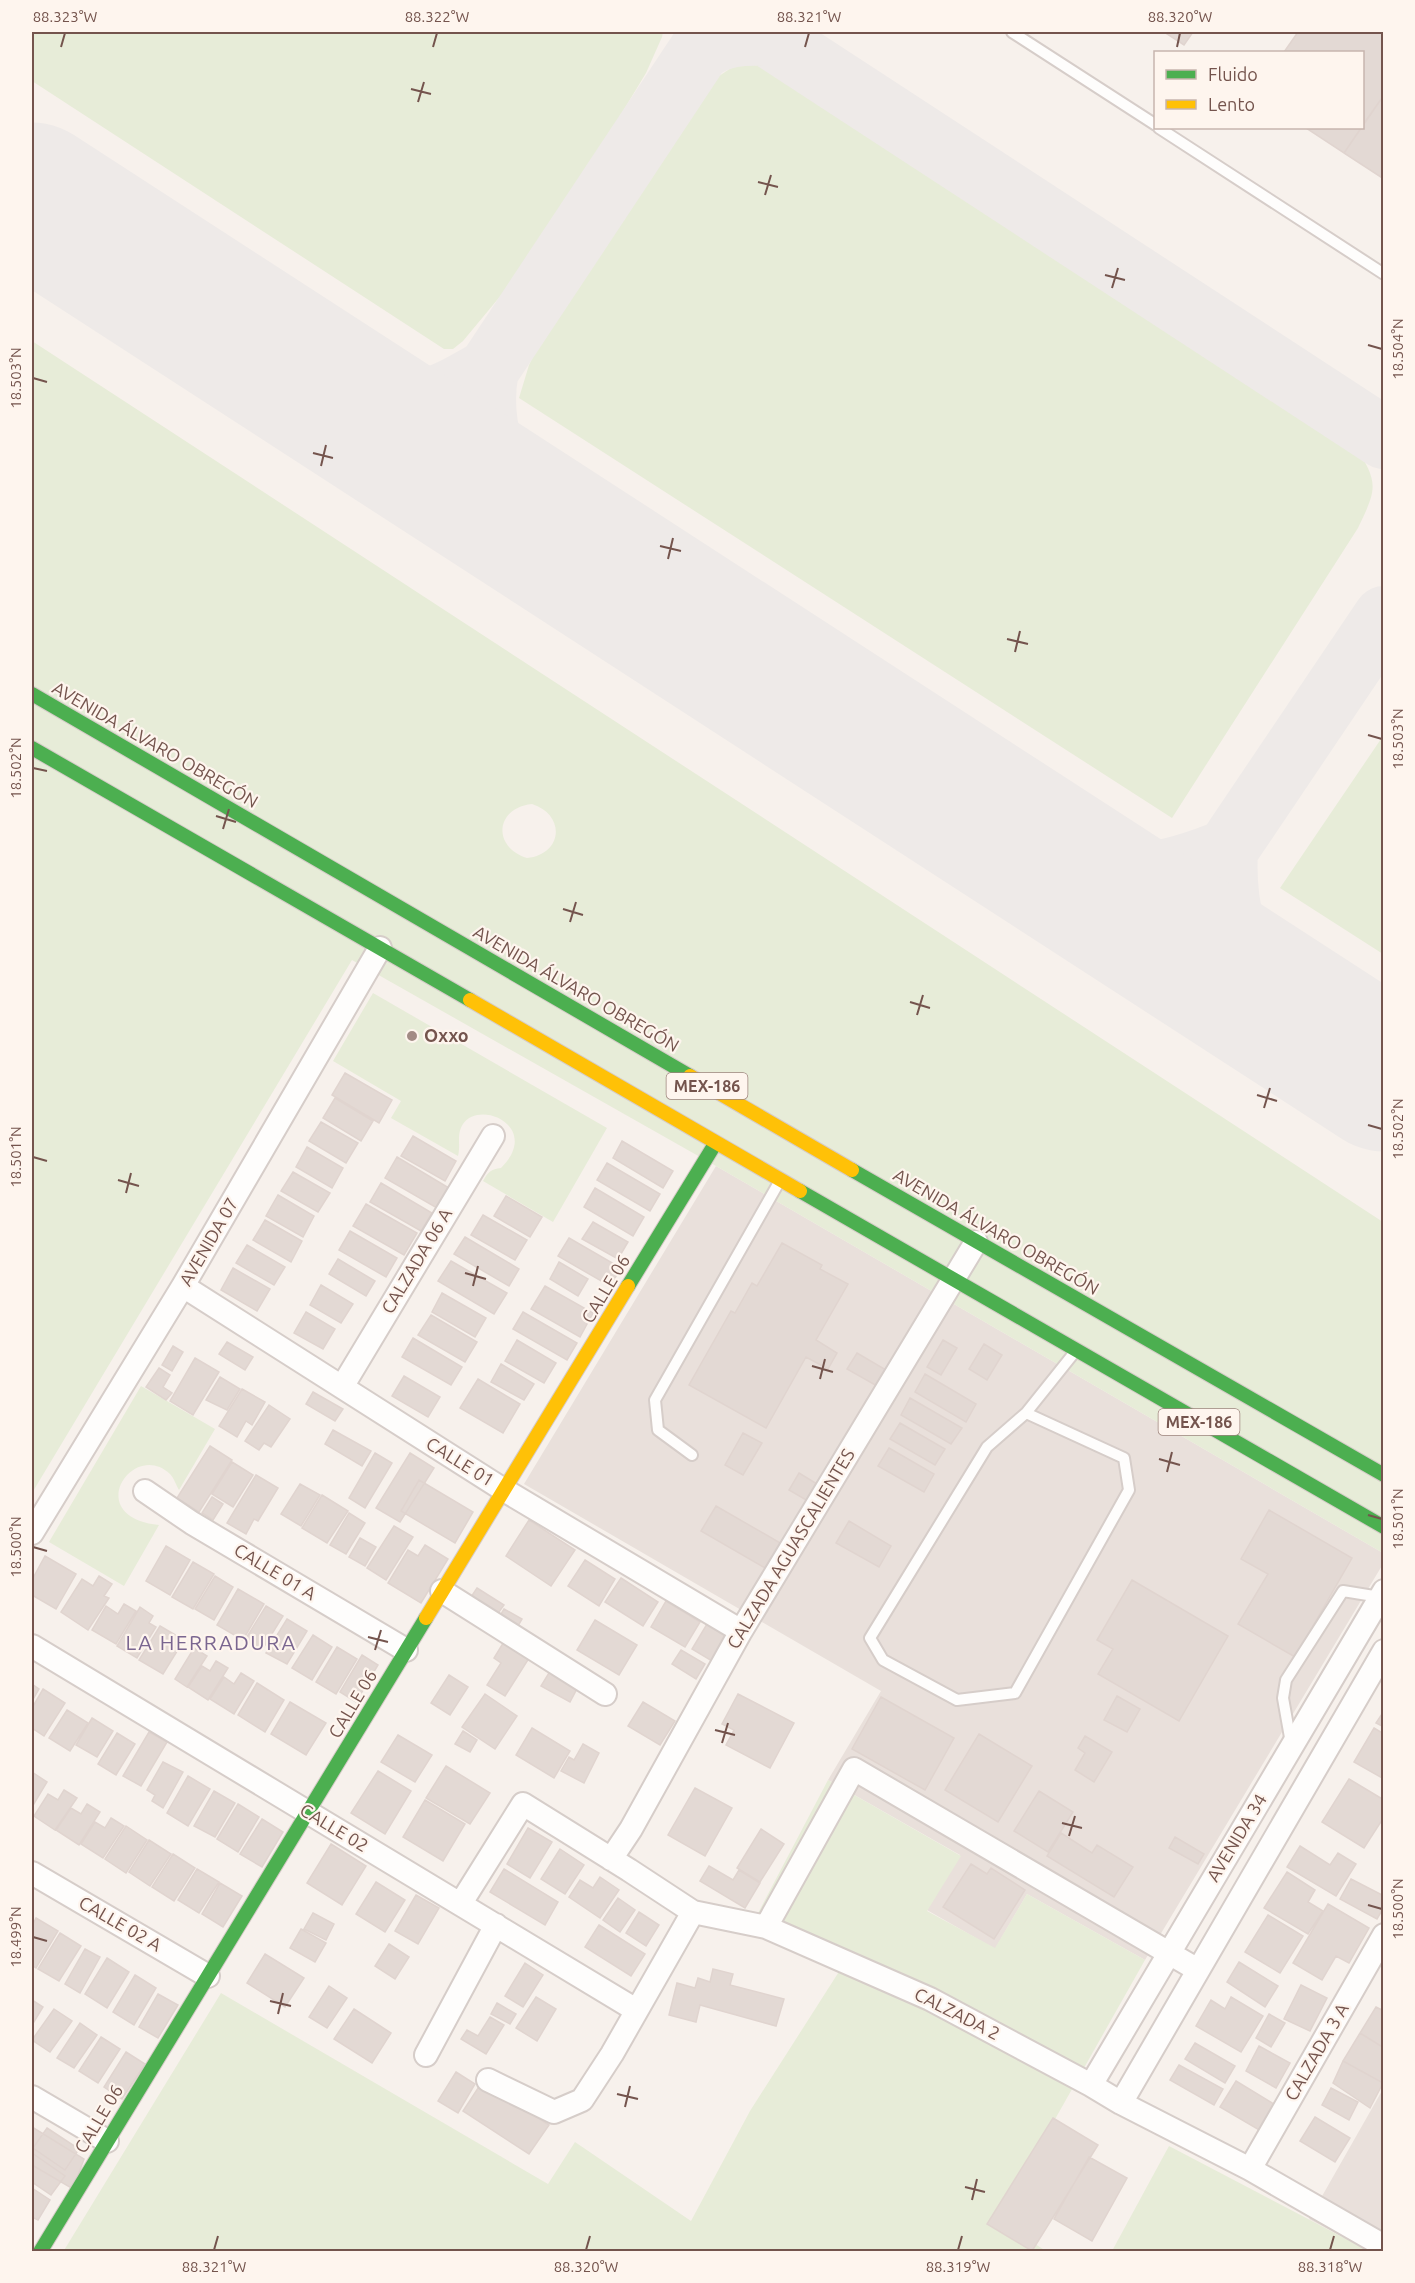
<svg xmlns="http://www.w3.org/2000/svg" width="1415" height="2283" viewBox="0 0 1415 2283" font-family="Ubuntu,sans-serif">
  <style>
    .industrial { fill: #e9e0db }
    .green { fill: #e7ecd8; fill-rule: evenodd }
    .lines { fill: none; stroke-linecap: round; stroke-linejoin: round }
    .taxiway { stroke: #eeeae8; stroke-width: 62 }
    .runway { stroke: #eeeae8; stroke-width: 153 }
    .building { fill: #e3d9d4; stroke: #e0d4cf; stroke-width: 1.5 }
    .lane-casing { stroke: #d6cdc9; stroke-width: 14 }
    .street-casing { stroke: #d6cdc9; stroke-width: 26 }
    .fast-casing { stroke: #d6ccc8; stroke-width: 16 }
    .slow-casing { stroke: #d6ccc8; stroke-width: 16 }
    .lane { stroke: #fefdfc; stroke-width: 10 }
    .street { stroke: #fefdfc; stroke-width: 22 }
    .fast { stroke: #4caf50; stroke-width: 14 }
    .slow { stroke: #ffc107; stroke-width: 14 }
    .ticks { fill: none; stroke: #74544d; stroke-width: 2 }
    .poi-dot { fill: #a28b85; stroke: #fef5ee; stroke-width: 2 }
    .labels { text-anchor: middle; stroke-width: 4.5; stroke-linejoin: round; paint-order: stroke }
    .shield { fill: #fef5ee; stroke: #9d847d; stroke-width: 1.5 }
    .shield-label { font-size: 16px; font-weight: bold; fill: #74544d }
    .street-label { font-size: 18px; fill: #74544d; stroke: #fef5ee }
    .poi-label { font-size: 18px; font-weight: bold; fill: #74544d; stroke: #fef5ee; text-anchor: start }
    .quarter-label { font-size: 21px; letter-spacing: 1.5px; fill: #7a6690; stroke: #fef5ee }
    .neatline { fill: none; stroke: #74544d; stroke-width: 2 }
    .ticks-label { font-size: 15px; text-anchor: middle; fill: #74544d }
  </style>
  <rect width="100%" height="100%" fill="#f7f1ec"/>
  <path class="industrial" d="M716,1166L1383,1553V1564L1145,1960L1027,1894L995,1949L927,1910L960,1855L828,1780L881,1691L524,1484Z
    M1383,2089V2251H1369L1309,2219Z"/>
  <path class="green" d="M32,32H663L662,37L646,73L573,194L513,281L463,341L453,349H444L32,81Z
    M752,63L778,66L831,98L1355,445C1379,484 1377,488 1358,528L1172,818L519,398L529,365L565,292L704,86L734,66Z
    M32,341L1383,1222V1553L716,1166L352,960L32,1493ZM532,804C566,815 563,854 527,858C492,847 495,808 532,804Z
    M1383,736V954L1280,888Z
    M373,993L607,1128L553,1222L483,1181C488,1172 491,1169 501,1168C542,1127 480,1099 463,1124C456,1135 461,1145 458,1156L391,1118L401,1101L333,1061Z
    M141,1386L215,1429L179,1490C176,1485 174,1478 170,1474C133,1439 81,1517 159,1525L124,1586L49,1542Z
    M828,1780L961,1856L927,1911L995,1948L1027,1894L1145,1960L998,2220L1046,2251L63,2252L221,1993L548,2184L575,2142L691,2221L750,2111L849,1956L756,1917Z
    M1169,2146L1369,2251H1112Z"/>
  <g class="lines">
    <path class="taxiway" d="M762,32L1384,438
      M488,370C478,420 495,478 529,516C536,524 546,530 554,537
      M314,382C320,386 327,391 334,394C355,404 402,406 425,400C447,394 469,381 488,370L700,50C722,35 741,34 768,35
      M1227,850C1224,901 1235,958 1271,996C1278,1004 1287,1011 1295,1018
      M1043,854C1052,859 1062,865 1072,868C1124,885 1178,870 1227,850L1384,617"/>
    <path class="runway" d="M32,199L1384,1075"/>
  </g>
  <path class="building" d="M1164,32H1193L1184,45Z
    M1298,32H1384V95L1362,126V52H1284Z
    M1384,95V179L1344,153Z
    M1306,128H1361L1344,153Z
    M345,1073L392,1100L379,1123L332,1095Z
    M335,1098L373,1121L361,1141L323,1118Z
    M321,1122L358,1143L346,1163L309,1141Z
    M413,1136L456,1161L445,1181L401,1156Z
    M622,1141L673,1171L663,1188L613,1158Z
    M307,1147L343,1168L332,1188L296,1167Z
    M397,1157L449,1188L437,1208L385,1178Z
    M607,1163L660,1194L650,1211L597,1180Z
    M293,1172L330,1193L318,1212L281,1191Z
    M381,1183L432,1213L421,1231L370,1202Z
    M595,1188L644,1217L633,1236L584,1207Z
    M278,1195L314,1216L303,1237L266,1216Z
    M506,1196L542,1217L530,1237L494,1216Z
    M366,1204L417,1233L404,1255L353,1226Z
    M483,1215L527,1240L515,1260L471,1235Z
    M265,1220L302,1241L291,1262L253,1240Z
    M593,1222L628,1242L618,1259L582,1239Z
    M350,1231L397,1258L386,1277L339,1250Z
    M465,1237L519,1269L509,1286L454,1254Z
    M569,1238L621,1268L610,1286L558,1256Z
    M782,1243L822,1265L820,1269L848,1284L816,1340L837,1353L828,1369L806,1357L766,1428L689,1385L731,1311L735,1313L752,1283L757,1286Z
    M247,1245L285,1267L274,1285L236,1263Z
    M338,1259L375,1281L366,1296L329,1274Z
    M451,1261L507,1293L494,1314L438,1281Z
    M559,1262L588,1279L578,1296L550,1279Z
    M233,1268L270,1289L257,1311L221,1290Z
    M321,1285L353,1304L341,1323L310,1305Z
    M545,1286L593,1313L580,1337L531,1309Z
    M442,1293L486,1318L475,1337L432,1312Z
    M306,1312L335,1329L323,1349L294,1333Z
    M523,1312L577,1343L567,1360L513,1329Z
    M431,1315L477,1342L465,1362L418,1335Z
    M413,1338L462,1367L451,1385L402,1357Z
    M517,1340L556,1363L544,1383L505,1361Z
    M943,1340L957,1348L941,1375L927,1367Z
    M227,1342L253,1357L245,1370L219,1354Z
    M984,1344L1002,1355L987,1380L969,1369Z
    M173,1346L183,1352L172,1371L162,1365Z
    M857,1353L886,1370L877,1386L847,1369Z
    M195,1358L219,1372L193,1415L170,1401Z
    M501,1364L534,1384L524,1400L491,1382Z
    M159,1368L170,1375L163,1387L172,1393L166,1400L146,1387Z
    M925,1374L976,1404L966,1422L915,1392Z
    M404,1376L440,1397L428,1417L392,1396Z
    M220,1377L240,1389L227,1410L206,1400Z
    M478,1379L520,1404L503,1433L460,1408Z
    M242,1389L265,1402L252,1425L246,1421L237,1437L219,1426Z
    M313,1392L343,1409L335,1421L306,1404Z
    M910,1398L962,1428L951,1444L901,1415Z
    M269,1405L290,1419L271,1447L264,1443L259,1450L245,1441Z
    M900,1423L945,1449L935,1465L890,1439Z
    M333,1430L371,1451L362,1466L325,1444Z
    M743,1433L762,1443L743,1475L725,1465Z
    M210,1446L232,1460L199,1512L177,1498Z
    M889,1448L934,1474L924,1492L878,1466Z
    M375,1453L392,1463L365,1508L349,1498Z
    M410,1453L434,1468L400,1522L376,1508Z
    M232,1462L253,1475L233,1507L212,1494Z
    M799,1473L822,1487L813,1504L789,1490Z
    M256,1475L278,1488L258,1521L254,1519L246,1534L227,1523Z
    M419,1480L473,1512L455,1543L401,1511Z
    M300,1484L320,1495L301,1526L281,1514Z
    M322,1495L348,1511L327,1543L302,1528Z
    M212,1497L223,1504L213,1520L202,1513Z
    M716,1506L782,1544L767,1569L701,1531Z
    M1269,1510L1352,1558L1295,1657L1238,1624L1268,1574L1241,1559Z
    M349,1513L365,1523L346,1554L330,1545Z
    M529,1520L575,1550L551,1586L506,1556Z
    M849,1521L891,1546L879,1567L836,1543Z
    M394,1526L413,1537L386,1580L367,1568Z
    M360,1538L376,1547L365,1566L349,1557Z
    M425,1545L448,1559L421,1603L388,1583L408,1550L418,1556Z
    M166,1546L190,1560L170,1595L146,1581Z
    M45,1556L76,1574L56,1609L32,1595V1580Z
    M585,1560L615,1579L599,1606L568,1586Z
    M193,1562L214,1574L193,1609L172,1597Z
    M99,1576L112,1584L104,1596L109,1598L88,1630L61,1612L82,1579L93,1586Z
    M215,1576L233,1587L214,1620L195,1609Z
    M621,1578L658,1602L643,1626L605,1602Z
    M1132,1580L1228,1636L1179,1721L1098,1674L1113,1649L1097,1640Z
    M477,1588L504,1605L496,1616L469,1600Z
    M238,1589L264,1604L243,1640L217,1625Z
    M666,1601L700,1622L685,1647L651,1627Z
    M124,1604L136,1611L116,1644L92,1630L106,1606L118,1614Z
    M266,1606L283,1616L262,1650L245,1640Z
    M140,1607L153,1616L149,1623L156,1627L137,1658L117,1646Z
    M504,1609L522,1619L515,1631L497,1621Z
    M287,1619L307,1631L287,1664L266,1653Z
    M595,1620L637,1645L619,1675L577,1650Z
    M707,1624L727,1636L712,1661L692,1649Z
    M160,1626L184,1640L163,1674L139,1660Z
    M313,1635L332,1647L312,1680L292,1668Z
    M505,1640L531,1655L505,1696L487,1685L501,1663L494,1658Z
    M337,1647L357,1659L336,1694L316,1682Z
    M194,1648L207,1656L187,1687L175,1679Z
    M681,1650L705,1664L696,1679L672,1664Z
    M362,1655L378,1665L356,1702L340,1692Z
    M216,1661L228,1668L208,1700L188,1687L202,1666L210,1671Z
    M552,1668L580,1683L570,1702L541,1686Z
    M241,1673L254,1681L234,1714L210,1699L224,1677L234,1684Z
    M449,1675L468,1687L450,1715L431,1703Z
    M257,1683L284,1700L265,1732L238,1715Z
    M32,1684L39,1689L32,1701Z
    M43,1689L65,1703L44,1736L32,1728V1708Z
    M485,1694L517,1716L495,1749L462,1727Z
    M738,1694L794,1723L770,1768L726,1745L734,1730L722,1724Z
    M1117,1696L1140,1709L1127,1732L1104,1720Z
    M881,1697L954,1738L925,1790L852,1749Z
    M290,1702L326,1723L306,1755L271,1734Z
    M643,1702L675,1721L660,1745L628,1726Z
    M67,1710L88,1723L70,1751L49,1738Z
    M1384,1711V1727L1376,1723Z
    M92,1718L113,1731L97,1757L76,1745Z
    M532,1728L570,1751L554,1778L516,1755Z
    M1374,1728L1384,1734V1779L1354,1762Z
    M463,1731L477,1740L470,1752L455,1744Z
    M149,1732L167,1742L141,1786L123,1776Z
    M117,1733L135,1744L116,1775L98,1764Z
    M979,1734L1032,1766L998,1822L945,1790Z
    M398,1735L432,1755L415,1782L381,1762Z
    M1085,1736L1112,1752L1094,1782L1075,1770L1085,1753L1078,1748Z
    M583,1744L599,1753L584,1783L561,1771L569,1757L574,1760Z
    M163,1762L183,1772L163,1808L152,1801L155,1795L147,1790Z
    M446,1766L490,1793L470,1824L426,1798Z
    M378,1771L411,1791L385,1834L351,1813Z
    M32,1772L47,1782L32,1807Z
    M188,1776L210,1789L188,1826L167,1813Z
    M1349,1779L1384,1800V1817L1364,1848L1322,1822Z
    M695,1788L732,1808L705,1856L668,1835Z
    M64,1790L77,1798L55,1830L34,1816L48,1794L58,1800Z
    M214,1791L235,1803L215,1837L194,1826Z
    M1039,1791L1073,1812L1048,1852L1014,1831Z
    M425,1800L465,1824L443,1861L403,1837Z
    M87,1804L100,1812L79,1845L56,1830L71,1808L81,1814Z
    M238,1804L259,1817L238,1852L217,1839Z
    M111,1818L124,1826L103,1858L81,1844L95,1822L105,1828Z
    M262,1819L283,1832L262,1867L240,1854Z
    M126,1826L147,1840L126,1873L105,1859Z
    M528,1828L552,1842L530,1878L507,1864Z
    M761,1829L784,1844L760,1882L737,1868Z
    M1061,1833L1092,1853L1097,1845L1133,1867L1114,1897L1047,1856Z
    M1175,1837L1204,1854L1198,1864L1169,1848Z
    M149,1840L171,1854L150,1886L129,1872Z
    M331,1844L366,1866L342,1905L307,1883Z
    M1300,1846L1330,1865L1338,1853L1356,1864L1336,1896L1287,1867Z
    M560,1849L584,1865L565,1894L541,1879Z
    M173,1854L195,1868L174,1901L152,1887Z
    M971,1864L987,1874L991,1868L1025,1890L994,1939L943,1907Z
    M709,1866L733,1880L739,1870L760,1883L745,1908L700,1881Z
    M197,1869L219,1882L199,1913L178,1900Z
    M504,1869L558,1902L545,1925L490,1892Z
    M1287,1872L1315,1890L1308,1902L1323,1911L1308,1934L1264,1908Z
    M600,1877L619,1890L600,1918L569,1897L580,1880L593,1888Z
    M1351,1879L1384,1896V1907L1377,1919L1340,1899Z
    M376,1882L405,1900L385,1932L356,1914Z
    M220,1883L242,1896L223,1927L202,1914Z
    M416,1895L439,1908L418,1944L395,1931Z
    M618,1898L635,1910L620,1932L603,1920Z
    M1328,1904L1369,1928L1349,1963L1336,1956L1322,1980L1293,1963Z
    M639,1912L659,1925L646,1946L626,1933Z
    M313,1913L334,1924L326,1940L304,1929Z
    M1268,1915L1303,1936L1280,1973L1245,1952Z
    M36,1918L58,1931L36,1968L32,1965V1926Z
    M599,1925L645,1954L631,1976L585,1947Z
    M301,1929L326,1943L315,1962L290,1948Z
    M60,1933L81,1946L59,1981L38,1969Z
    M389,1944L409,1957L395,1979L375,1966Z
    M85,1949L100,1957L80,1993L65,1984Z
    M265,1954L304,1978L285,2007L247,1983Z
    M107,1958L129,1972L107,2008L85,1994Z
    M1239,1962L1278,1986L1265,2007L1227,1982Z
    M525,1963L543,1975L523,2007L505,1996Z
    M713,1969L733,1974L730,1985L784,1999L776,2026L700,2005L696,2022L669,2015L677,1983L695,1988L698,1978L710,1982Z
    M135,1975L156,1988L134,2025L113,2012Z
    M1301,1985L1327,1998L1310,2031L1284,2019Z
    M329,1986L347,1998L327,2028L309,2017Z
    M158,1994L178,2005L158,2038L139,2027Z
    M536,1997L556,2009L537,2041L516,2028Z
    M1231,1997L1263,2016L1241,2052L1196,2026L1211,2000L1225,2009Z
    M32,2000L43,2007L32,2025Z
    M497,2003L516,2014L510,2024L491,2014Z
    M1376,2007L1384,2011V2048L1360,2033Z
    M54,2009L72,2021L50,2052L32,2040Z
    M354,2009L391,2033L372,2063L334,2039Z
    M1269,2014L1285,2023L1271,2047L1256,2038Z
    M490,2017L504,2025L486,2054L461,2039L467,2030L478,2036Z
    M80,2023L97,2035L74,2068L57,2058Z
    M1360,2033L1384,2048L1383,2083L1343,2061Z
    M101,2037L120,2049L98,2083L79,2071Z
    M1195,2043L1235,2066L1225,2083L1185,2059Z
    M1259,2046L1290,2063L1276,2088L1246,2071Z
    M126,2052L145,2064L122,2099L104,2087Z
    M1343,2061L1383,2083L1370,2108L1333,2083Z
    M1179,2065L1223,2089L1214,2105L1170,2080Z
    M456,2072L475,2084L458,2113L438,2101Z
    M1236,2081L1277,2106L1261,2131L1220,2107Z
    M482,2082L549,2125L529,2154L463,2111Z
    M1331,2088L1358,2102L1349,2120L1322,2105Z
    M1315,2117L1350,2138L1335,2162L1300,2141Z
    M1053,2118L1098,2145L1032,2251L987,2224Z
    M32,2127L84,2159L73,2189L32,2165Z
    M47,2128L79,2149L65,2170L33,2148Z
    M32,2153L65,2176L51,2195L32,2182Z
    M1089,2157L1127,2178L1092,2241L1054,2219Z
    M32,2188L50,2200L38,2220L32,2217Z"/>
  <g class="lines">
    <g class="lane-casing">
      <path id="lane" d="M1012,32L1156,125
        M1159,128L1384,274
        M1026,1413L1124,1458L1129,1490L1015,1693L957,1700L883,1660L870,1638L987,1447L1026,1413L1074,1353
        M692,1455L658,1430L655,1400L778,1184
        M1291,1743L1283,1698L1286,1680L1343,1591L1380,1597"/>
    </g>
    <g class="street-casing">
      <path id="street" d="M183,1286L504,1490L741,1631
        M342,1387L493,1136
        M145,1491L192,1523L406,1650
        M32,1533L183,1286L380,948
        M442,1591L605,1694
        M32,1646L636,2010
        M611,1859L631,1829L741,1631L976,1242
        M32,1873L208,1976
        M461,1903L523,1804L629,1870L693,1912L766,1927L930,1999L1091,2085L1121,2103L1250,2169L1384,2246
        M766,1927L854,1769L1198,1970
        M426,2055L496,1925
        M488,2080L554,2112L582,2100L612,2054L693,1912
        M1091,2085L1384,1591
        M32,2097L107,2141
        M1121,2103L1384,1651
        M1250,2169L1384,1935"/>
    </g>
    <g class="fast-casing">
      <path id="fast" d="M32,694L690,1076
        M32,748L470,1000
        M852,1170L1384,1475
        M800,1191L1384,1527
        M628,1286L715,1144
        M40,2252L426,1618"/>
    </g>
    <g class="slow-casing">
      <path id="slow" d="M470,1000L800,1191
        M690,1076L852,1170
        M426,1618L628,1286"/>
    </g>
    <use href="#lane" class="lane"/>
    <use href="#street" class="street"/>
    <use href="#fast" class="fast"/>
    <use href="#slow" class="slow"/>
  </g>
  <path class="ticks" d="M61,47L65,33M433,47L437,33M805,47L809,33M1177,47L1180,33M411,89L431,94M418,102L424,82M758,182L778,187M765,195L771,175M1105,275L1125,280M1112,288L1118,268M1368,345L1382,349M33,378L47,382M313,453L333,458M321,466L326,445M660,546L681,551M668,559L673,538M1007,639L1028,644M1015,652L1020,631M1368,735L1382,739M33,768L47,771M216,816L236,822M223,829L229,809M563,909L583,915M570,922L576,902M910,1002L930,1008M917,1015L923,995M1257,1095L1277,1101M1264,1108L1270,1088M1368,1125L1382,1129M33,1157L47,1161M118,1180L139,1186M126,1193L131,1173M465,1273L486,1279M473,1286L478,1266M812,1366L833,1372M820,1379L825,1359M1159,1459L1180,1465M1167,1472L1172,1452M1368,1515L1382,1519M33,1547L47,1551M368,1637L388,1642M375,1650L381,1630M715,1730L735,1735M722,1743L728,1723M1062,1823L1082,1828M1069,1836L1075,1816M1368,1905L1382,1909M33,1937L47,1941M270,2001L291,2006M278,2014L283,1993M617,2094L638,2099M625,2107L630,2086M965,2187L985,2192M972,2200L977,2179M214,2250L218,2236M586,2250L590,2236M958,2250L962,2236M1330,2250L1334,2236"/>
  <circle class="poi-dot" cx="412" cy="1036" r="6"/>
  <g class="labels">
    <g class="shield">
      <rect x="666.5" y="1073" width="81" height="26" rx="4.5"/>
      <rect x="1158.5" y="1409" width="81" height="26" rx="4.5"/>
    </g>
    <g class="shield-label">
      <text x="707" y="1092">MEX-186</text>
      <text x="1199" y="1428">MEX-186</text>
    </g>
    <g class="street-label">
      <text transform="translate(155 745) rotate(30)" y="6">AVENIDA ÁLVARO OBREGÓN</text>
      <text transform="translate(576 989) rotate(30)" y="6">AVENIDA ÁLVARO OBREGÓN</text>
      <text transform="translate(996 1232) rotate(30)" y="6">AVENIDA ÁLVARO OBREGÓN</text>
      <text transform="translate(209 1242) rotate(-60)" y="6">AVENIDA 07</text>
      <text transform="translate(417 1261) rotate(-59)" y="6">CALZADA 06 A</text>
      <text transform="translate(606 1289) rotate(-59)" y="6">CALLE 06</text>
      <text transform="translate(460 1462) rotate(32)" y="6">CALLE 01</text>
      <text transform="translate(791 1549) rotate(-59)" y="6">CALZADA AGUASCALIENTES</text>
      <text transform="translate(275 1572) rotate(31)" y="6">CALLE 01 A</text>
      <text transform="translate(353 1704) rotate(-59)" y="6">CALLE 06</text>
      <text transform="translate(334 1828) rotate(31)" y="6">CALLE 02</text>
      <text transform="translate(1237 1838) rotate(-59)" y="6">AVENIDA 34</text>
      <text transform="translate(120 1924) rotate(30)" y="6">CALLE 02 A</text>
      <text transform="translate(957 2014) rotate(27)" y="6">CALZADA 2</text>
      <text transform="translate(1317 2052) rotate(-60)" y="6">CALZADA 3 A</text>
      <text transform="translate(99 2119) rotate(-59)" y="6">CALLE 06</text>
    </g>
    <g class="poi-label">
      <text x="424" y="1042">Oxxo</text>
    </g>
    <g class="quarter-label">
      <text x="211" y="1650">LA HERRADURA</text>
    </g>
  </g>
  <rect width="1415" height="2283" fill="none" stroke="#fef5ee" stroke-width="66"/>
  <rect x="1154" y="51" width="210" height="78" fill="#fef5ee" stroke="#c7b5ae" stroke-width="1.5"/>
  <rect x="1166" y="70" width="30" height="9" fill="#4caf50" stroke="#c7b5ae" stroke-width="1.5"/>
  <text x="1208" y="81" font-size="18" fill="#74544d">Fluido</text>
  <rect x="1166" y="100" width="30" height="9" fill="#ffc107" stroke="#c7b5ae" stroke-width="1.5"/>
  <text x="1208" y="111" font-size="18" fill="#74544d">Lento</text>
  <rect x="33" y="33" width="1349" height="2217" class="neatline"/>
  <g class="ticks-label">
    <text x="65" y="22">88.323°W</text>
    <text x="437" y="22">88.322°W</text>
    <text x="809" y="22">88.321°W</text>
    <text x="1180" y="22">88.320°W</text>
    <text transform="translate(1398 349) rotate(-90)" y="5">18.504°N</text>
    <text transform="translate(16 378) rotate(-90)" y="5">18.503°N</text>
    <text transform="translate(1398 739) rotate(-90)" y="5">18.503°N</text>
    <text transform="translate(16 768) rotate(-90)" y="5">18.502°N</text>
    <text transform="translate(1398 1129) rotate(-90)" y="5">18.502°N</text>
    <text transform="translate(16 1157) rotate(-90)" y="5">18.501°N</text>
    <text transform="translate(1398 1519) rotate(-90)" y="5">18.501°N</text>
    <text transform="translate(16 1547) rotate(-90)" y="5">18.500°N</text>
    <text transform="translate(1398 1909) rotate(-90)" y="5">18.500°N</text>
    <text transform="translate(16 1937) rotate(-90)" y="5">18.499°N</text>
    <text x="214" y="2272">88.321°W</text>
    <text x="586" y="2272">88.320°W</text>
    <text x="958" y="2272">88.319°W</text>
    <text x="1330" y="2272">88.318°W</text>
  </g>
</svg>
